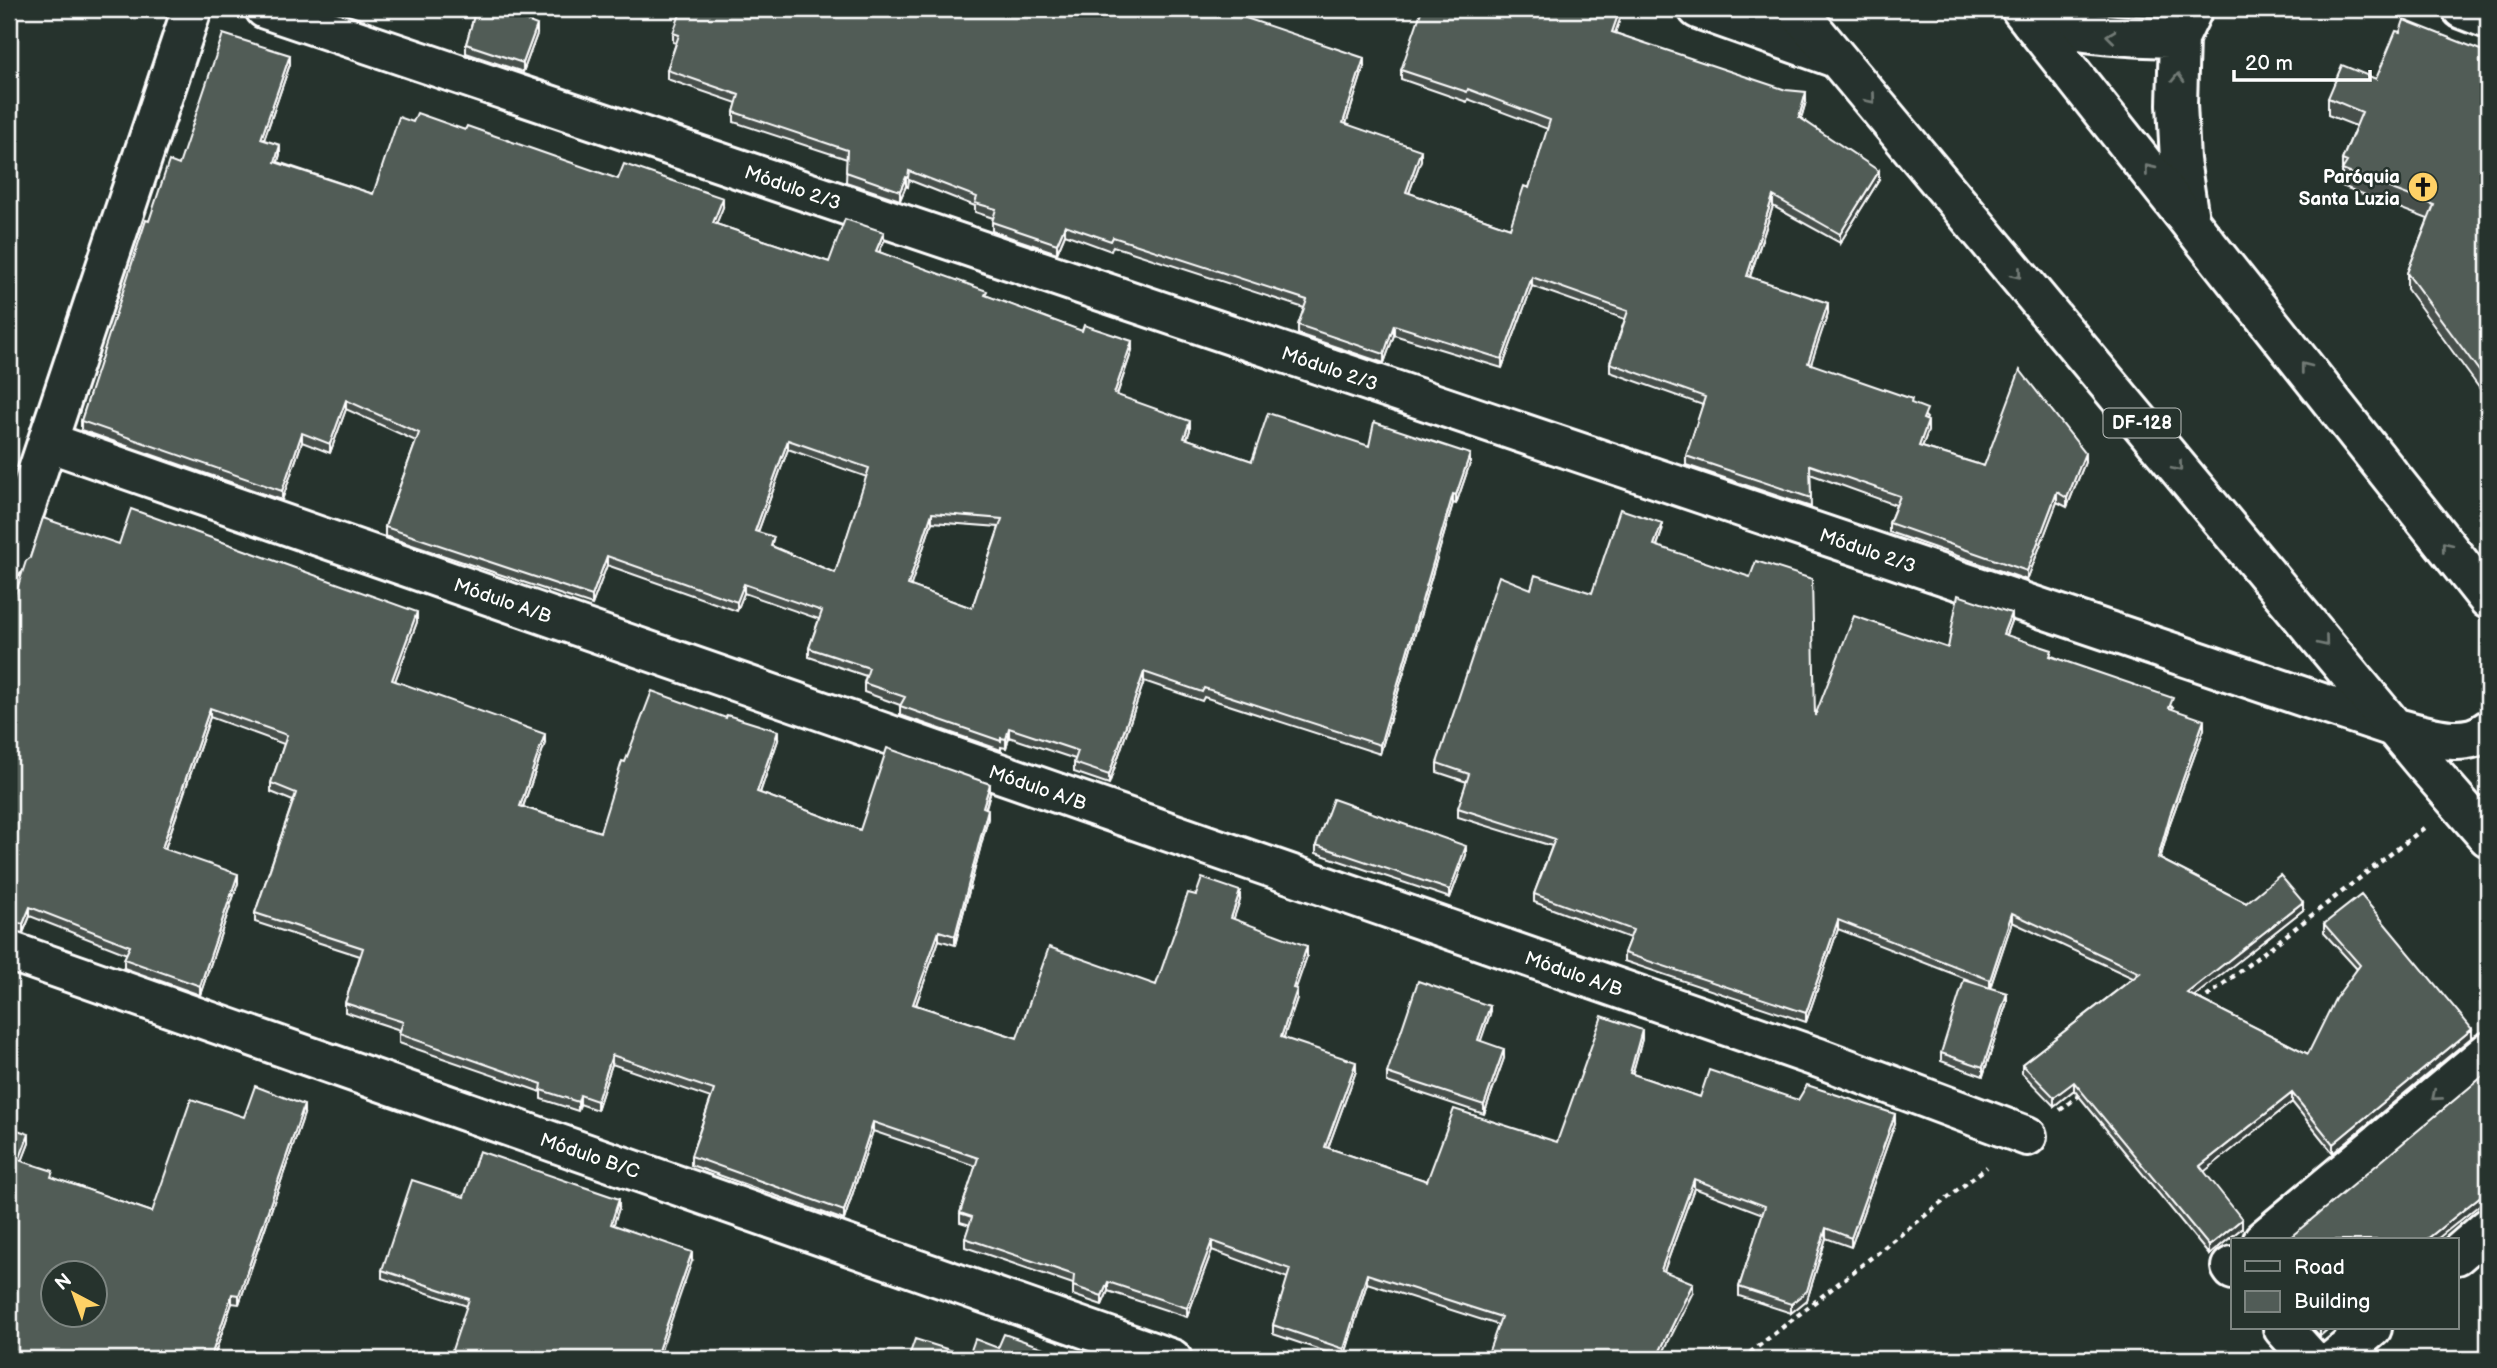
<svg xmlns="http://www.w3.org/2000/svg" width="2497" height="1368" viewBox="0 0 2497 1368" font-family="'Balsamiq Sans',sans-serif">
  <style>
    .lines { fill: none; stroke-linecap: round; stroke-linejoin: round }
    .minor-casing { stroke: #fff; stroke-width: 44 }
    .major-casing { stroke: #fff; stroke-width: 44 }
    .path { stroke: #fff; stroke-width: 4.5; stroke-dasharray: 5 5; stroke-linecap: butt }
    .minor { stroke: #26332d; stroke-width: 38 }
    .major { stroke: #26332d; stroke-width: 38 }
    .wall { fill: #464f4b; stroke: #fff; stroke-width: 2; fill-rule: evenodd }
    .shaded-wall { fill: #39403d; stroke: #fff; stroke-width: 2 }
    .building { fill: #515c57; stroke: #fff; stroke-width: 2; fill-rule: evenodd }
    .oneway { stroke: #727a76 }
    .labels { text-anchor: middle; stroke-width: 5; stroke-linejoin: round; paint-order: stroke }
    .shield { fill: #26332d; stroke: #bec2c0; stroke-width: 2 }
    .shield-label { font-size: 18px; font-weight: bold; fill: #fff }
    .poi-label { font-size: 19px; font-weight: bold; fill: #fff; stroke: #26332d; text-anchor: end }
    .street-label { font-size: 19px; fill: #fff; stroke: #26332d }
  </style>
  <rect width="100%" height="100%" fill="#26332d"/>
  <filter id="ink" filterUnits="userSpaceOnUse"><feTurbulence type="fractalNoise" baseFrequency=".0143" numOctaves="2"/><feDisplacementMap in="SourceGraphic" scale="14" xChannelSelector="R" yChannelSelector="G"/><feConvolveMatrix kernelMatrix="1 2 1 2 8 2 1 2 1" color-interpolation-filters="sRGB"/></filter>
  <g filter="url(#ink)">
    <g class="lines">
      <g class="minor-casing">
        <path id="minor" d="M265,9L2396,728
          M1698,9L1836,58
          M2462,9L2488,19
          M2032,23C2084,34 2127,37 2179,38
          M2189,219L2180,160L2177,104L2179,38L2193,9
          M48,442L1819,1058L2027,1136
          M9,557L192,9
          M9,951L1172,1359
          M2263,1240L2488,1052
          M2457,1255L2488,1228
          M2233,1266L2231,1267L2233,1270
          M2283,1328L2311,1359
          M2335,1359L2372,1328"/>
      </g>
      <g class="major-casing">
        <path id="major" d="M1796,9L2422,761L2488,837
          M2021,9L2488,599
          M2396,728C2425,735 2463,750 2488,730"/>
      </g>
      <path class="path" d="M2199,1003L2424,828
        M2060,1110L2081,1094
        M1742,1359L1987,1167"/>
      <use href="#minor" class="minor"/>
      <use href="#major" class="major"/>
    </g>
    <path class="wall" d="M449,9H510L509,14L537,34L523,72L466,53V44L474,17Z
      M1191,9H1242L1240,16L1364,67L1346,124L1421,160L1409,193L1510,228L1529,188L1548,129L1468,99L1467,102L1401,79V70L1623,9L1615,33L1806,101L1801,118L1879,180L1840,243L1773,206L1750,277L1828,313L1810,364L1912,404L1927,418L1926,420L1928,431L1922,447L1984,466L2085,462L2067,507L2057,502L2027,580L1889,532V523L1896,505L1810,474L1811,507L1686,465V456L1703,405L1610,372V363L1625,319L1532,286L1502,368L1394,335L1384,363L1298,334V325L1304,308L1113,246L1111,251L1065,234L1057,253L992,231V222L993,218L975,212V206L909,180L908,187L906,186L900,200L846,182L847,159L734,122V112L737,103L667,79V70L676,43L673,42V33L1191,11Z
      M2488,53V400L2407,289V273L2428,219L2342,186V160L2356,126L2328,115V98L2376,79Z
      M290,64L264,140L280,154L278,162L373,194L413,122L465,130L618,179L723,207L716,224L829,262L884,241L879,252L987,296L1132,350L1117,395L1190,430L1187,439L1252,461L1369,446L1470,463L1456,504L1453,503L1380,754L1204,697L1202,701L1144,681L1109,784L1074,772V763L1075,759L1009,737L1006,748L1001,747V750L900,715V705L864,692V683L866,676L809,657V648L819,619L744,593L737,611L607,565L592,605L385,536V527L416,441L346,409L330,453L302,442L282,500L81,430V421L149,221L179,165ZM788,449L867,477L835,573L774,547L758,532ZM932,522L999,527L972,608L910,586Z
      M1662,531L1657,546L1815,716L1948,648L2011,621L2006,635L2052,656L2173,707L2172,709L2204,729L2170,823L2160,859L2246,903L2303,910L2193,996L2308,1054L2357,969L2324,933V924L2472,1037L2333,1153L2292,1102L2204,1171L2242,1228L2209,1255L2074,1090L2054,1106L2022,1073V1064L2133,978L2012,922L1990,988L2007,1002L1983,1076L1941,1061V1053L1987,987L1838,929L1806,1022L1624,961V953L1630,938L1534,902V894L1552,846L1458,817V808L1467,782L1437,772V763L1531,589L1592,593Z
      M119,544L417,622L395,681L545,743L523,807L600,832L625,762L778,740L760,793L860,830L990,793L986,808L988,818L955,945L939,940L916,1005L1017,1038L1156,985L1196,895L1240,900L1233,919L1307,956L1295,989L1297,998L1283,1038L1356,1071L1328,1148L1427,1181L1557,1142L1642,1039L1632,1074L1700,1097L1798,1100L1895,1123L1851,1247L1826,1238L1807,1300L1791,1313L1739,1296V1287L1763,1214L1694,1188L1664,1271L1693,1292L1498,1325L1367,1283L1344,1358L1273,1334V1325L1288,1278L1212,1250L1187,1317L1108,1291L1102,1305L1073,1295V1284L965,1247V1238L970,1225L960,1222V1213L976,1166L873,1131L844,1220L691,1165V1156L711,1098L612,1064L597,1110L580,1104L578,1111L541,1099V1092L399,1043V1034L400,1030L345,1012V1003L360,956L255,922V913L293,801L271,792V783L284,744L210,717L165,849L238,883L200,995L124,968V959L127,954L30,916L23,933L9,930V614Z
      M1316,845L1466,855L1450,898L1316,853Z
      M1490,1014L1480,1041L1504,1058L1484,1114L1387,1082V1073Z
      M304,1114L239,1304L232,1303L213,1359H9V1127L29,1143L22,1161L53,1178L152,1212L244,1117Z
      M464,1197L619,1208L613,1225L692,1261L467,1306L382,1278V1270Z
      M2312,1328H2329L2320,1336Z"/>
    <path class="shaded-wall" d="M1239,9H1242L1237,24V15Z
      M1620,9H1623V11L1612,41V32Z
      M537,25V34L523,72V63Z
      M290,55V64L261,148V139Z
      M1364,58V67L1343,133V123Z
      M1806,92V101L1799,126V117Z
      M280,145V154L275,171V162Z
      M1421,150V160L1406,201V192Z
      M1879,171V180L1840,243V234Z
      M906,177V186L900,200V191Z
      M1773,196V206L1747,285V276Z
      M723,198V207L713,232V223Z
      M1065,225V234L1057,253V244Z
      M884,232V241L876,260V251Z
      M1532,277V286L1502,368V359Z
      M1828,303V313L1808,373V363Z
      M1394,325V335L1384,363V354Z
      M1132,341V350L1114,403V394Z
      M346,400V409L330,453V444Z
      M1190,421V430L1184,447V438Z
      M1928,421V431L1919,455V446Z
      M302,433V442L282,500V491Z
      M788,440V449L755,540V531Z
      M2085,453V462L2067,507V498Z
      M1470,454V463L1456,504V495Z
      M2057,492V502L2027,580V571Z
      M1453,494V503L1380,754V745Z
      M932,513V522L908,594V585Z
      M1662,523V531L1654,554V545Z
      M607,556V565L592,605V596Z
      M744,584V593L737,611V602Z
      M417,612V622L392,689V680Z
      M2011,613V621L2003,642V634Z
      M1144,672V681L1109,784V775Z
      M210,708V717L162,857V848Z
      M2204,720V729L2170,823L2158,867V858L2170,815Z
      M1009,728V737L1006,748V739Z
      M778,731V740L757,801V792Z
      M545,734V743L520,815V806Z
      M990,784V793L983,816V807Z
      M988,809V818L955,945V936Z
      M1466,846V855L1450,898V890Z
      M238,874V883L200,995V986Z
      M1240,891V900L1231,927V918Z
      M2303,902V910L2187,1002V993Z
      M30,907V916L23,933V924Z
      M2012,913V922L1990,988V980Z
      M1838,920V929L1806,1022V1013Z
      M939,931V940L913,1013V1004Z
      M1307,946V956L1293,997V988Z
      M1297,989V998L1281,1046V1037Z
      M2007,993V1002L1983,1076V1067Z
      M1490,1006V1014L1478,1049V1040Z
      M2472,1029V1037L2333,1153V1144Z
      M1642,1030V1039L1630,1083V1073Z
      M1504,1049V1058L1484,1114V1105Z
      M612,1055V1064L597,1110V1101Z
      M1356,1062V1071L1325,1156V1147Z
      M2074,1082V1090L2054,1106V1097Z
      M2292,1093V1102L2200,1175V1166Z
      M580,1095V1104L578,1111V1102Z
      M304,1105V1114L239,1304V1295Z
      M1895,1114V1123L1851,1247V1238Z
      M873,1122V1131L844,1220V1211Z
      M29,1134V1143L19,1169V1160Z
      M1694,1179V1188L1661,1279V1270Z
      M2488,1190V1198L2436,1240H2426Z
      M619,1199V1208L611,1233V1224Z
      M2242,1219V1228L2209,1255V1246Z
      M1826,1228V1238L1807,1300L1791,1313V1304Z
      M1212,1241V1250L1187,1317V1308Z
      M692,1252V1261L658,1359H655Z
      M1367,1274V1283L1344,1358V1349Z
      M1108,1282V1291L1102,1305V1296Z
      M1693,1283V1292L1660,1359H1656Z
      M232,1294V1303L213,1359H210Z
      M2320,1328H2329L2320,1336Z"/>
    <path class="building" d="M476,9H507L506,13L537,25L523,63L466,44Z
      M682,9H1185L1191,11V9H1239L1237,15L1364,58L1343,123L1421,150L1406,192L1510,228L1524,186L1529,188L1550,120L1468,89L1467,92L1401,70L1422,9H1620L1612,32L1786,90L1806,92L1799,117L1879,171L1840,234L1773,196L1747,276L1828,303L1808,363L1912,399L1911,403L1927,409L1923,419L1928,421L1919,446L1984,466L2020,370L2085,453L2067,498L2057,492L2027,571L1889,523L1900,496L1810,465L1811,498L1686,456L1705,397L1610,363L1628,311L1532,277L1502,359L1394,325L1384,354L1298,325L1307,300L1113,237L1111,241L1065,225L1057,244L992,222L996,209L975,203L977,197L909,171L908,178L906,177L900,191L846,172L847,150L734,112L739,95L667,70L679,35L673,33Z
      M2404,20L2488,53V383L2407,273L2434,205L2342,170L2347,162L2342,160L2362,112L2328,98L2342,65L2376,79L2396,31L2400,32Z
      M223,34L290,55L261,139L280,145L275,162L373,194L399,117L413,122L417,113L465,130L467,126L618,179L624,164L723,198L713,223L829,262L845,219L884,232L876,251L987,291L985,295L1082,331L1084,325L1132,341L1114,394L1190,421L1184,438L1252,461L1268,413L1369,446L1374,422L1470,454L1456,495L1453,494L1380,745L1204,688L1202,692L1144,672L1109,775L1074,763L1078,751L1009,728L1006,739L1001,738V741L900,706L905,697L864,683L869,668L809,648L822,611L744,584L737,602L607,556L592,596L385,527L419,433L346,400L330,444L302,433L282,491L81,421L146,220L149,221L169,161L179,165ZM788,440L869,468L835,573L771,546L774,537L755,531ZM932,513L1002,519L972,608L908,585Z
      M131,509L417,612L392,680L545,734L520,806L600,832L622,761L625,762L652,691L726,718L727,715L778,731L757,792L860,830L887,748L990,784L983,807L988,809L955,936L939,931L913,1004L1017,1038L1049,947L1156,985L1188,893L1196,895L1202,878L1240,891L1231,918L1307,946L1293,988L1297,989L1281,1037L1356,1062L1325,1147L1427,1181L1454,1109L1557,1142L1602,1016L1642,1030L1630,1073L1700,1097L1709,1070L1798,1100L1807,1085L1895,1114L1851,1238L1826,1228L1807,1291L1791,1304L1739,1287L1765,1206L1694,1179L1661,1270L1693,1283L1656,1359H1486L1501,1317L1367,1274L1344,1349L1273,1325L1290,1269L1212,1241L1187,1308L1108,1282L1102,1296L1073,1286L1074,1275L965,1238L972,1217L960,1213L978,1158L873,1122L844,1211L691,1156L714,1090L612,1055L597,1101L580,1095L578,1102L541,1090L542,1084L399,1034L403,1022L345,1003L363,948L255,913L296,793L271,783L287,735L210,708L162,848L238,874L200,986L124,959L130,946L30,907L23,924L9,921V614L26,561L30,558L43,518L119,544Z
      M1620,509L1662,523L1654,545L1750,577L1756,561L1812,579L1815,716L1854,616L1948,648L1958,595L2011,613L2003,634L2052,650L2050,656L2173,698L2169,708L2204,720L2170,815L2158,858L2246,903L2280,875L2303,902L2187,993L2308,1054L2335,999L2360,965L2324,924L2361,895L2472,1029L2333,1144L2292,1093L2200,1166L2242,1219L2209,1246L2074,1082L2054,1097L2022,1064L2140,973L2012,913L1990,980L1838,920L1806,1013L1624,953L1633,930L1534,894L1555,839L1458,808L1469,774L1437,763L1499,576L1531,589L1535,575L1592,593Z
      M1333,799L1466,846L1450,890L1316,845Z
      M1964,980L2007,993L1983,1067L1941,1053Z
      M1418,981L1490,1006L1478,1040L1504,1049L1484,1105L1387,1073Z
      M2488,1072V1190L2426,1240H2287Z
      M255,1086L304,1105L239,1295L232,1294L210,1359H9V1127L29,1134L19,1160L53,1171L51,1177L152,1212L191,1099L244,1117ZM52,1273H94V1315H52Z
      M479,1151L619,1199L611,1224L692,1252L655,1359H449L469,1299L382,1270L412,1180L464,1197Z
      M1004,1334L1058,1353L1056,1359H908L915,1339L969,1356L975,1339L998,1348Z"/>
    <defs><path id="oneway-chevron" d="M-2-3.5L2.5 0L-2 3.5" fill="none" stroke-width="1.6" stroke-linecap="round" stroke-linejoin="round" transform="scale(1.75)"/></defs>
    <g class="oneway">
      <use href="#oneway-chevron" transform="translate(2111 36) rotate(-173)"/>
      <use href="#oneway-chevron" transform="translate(2178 78) rotate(-88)"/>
      <use href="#oneway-chevron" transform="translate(1871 99) rotate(50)"/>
      <use href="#oneway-chevron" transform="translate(2149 169) rotate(-129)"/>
      <use href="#oneway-chevron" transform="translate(2017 274) rotate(50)"/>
      <use href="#oneway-chevron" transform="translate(2305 367) rotate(-128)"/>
      <use href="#oneway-chevron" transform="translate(2178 467) rotate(50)"/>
      <use href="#oneway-chevron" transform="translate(2446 546) rotate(-128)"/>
      <use href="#oneway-chevron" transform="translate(2324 642) rotate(50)"/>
      <use href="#oneway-chevron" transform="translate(2436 1096) rotate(140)"/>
    </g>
  </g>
  <defs>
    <g id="church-disc" transform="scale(1.575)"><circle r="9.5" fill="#ffd166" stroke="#26332d"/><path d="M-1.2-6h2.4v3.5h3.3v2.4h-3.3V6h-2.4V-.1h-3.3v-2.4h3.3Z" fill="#111"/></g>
  </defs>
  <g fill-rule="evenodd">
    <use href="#church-disc" x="2423" y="187"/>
  </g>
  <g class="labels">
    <rect class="shield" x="2103.5" y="408.5" width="77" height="29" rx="5"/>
    <g class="shield-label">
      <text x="2142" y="429">DF-128</text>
    </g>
    <g class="poi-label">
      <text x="2400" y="183">Paróquia<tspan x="2400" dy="22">Santa Luzia</tspan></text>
    </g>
    <g class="street-label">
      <text transform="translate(793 187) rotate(19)" y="7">Módulo 2/3</text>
      <text transform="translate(1330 368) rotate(19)" y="7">Módulo 2/3</text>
      <text transform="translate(1868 550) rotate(19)" y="7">Módulo 2/3</text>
      <text transform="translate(503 600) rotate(19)" y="7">Módulo A/B</text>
      <text transform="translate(1038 787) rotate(19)" y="7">Módulo A/B</text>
      <text transform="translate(1574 973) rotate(19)" y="7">Módulo A/B</text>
      <text transform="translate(590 1155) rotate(19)" y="7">Módulo B/C</text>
    </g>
  </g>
  <rect width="2497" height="1368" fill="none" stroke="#26332d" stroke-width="35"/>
  <rect x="18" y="18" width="2462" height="1333" fill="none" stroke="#fff" stroke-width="2.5" filter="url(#ink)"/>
  <rect x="2231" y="1238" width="228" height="91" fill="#26332d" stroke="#7d8581" stroke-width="2"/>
  <rect x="2245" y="1261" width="35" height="10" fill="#26332d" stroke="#7d8581" stroke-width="2"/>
  <text x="2294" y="1274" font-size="21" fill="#ffffff">Road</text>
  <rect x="2245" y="1291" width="35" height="21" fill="#515c57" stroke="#7d8581" stroke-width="2"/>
  <text x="2294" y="1308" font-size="21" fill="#ffffff">Building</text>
  <g transform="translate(74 1294) rotate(319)"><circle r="33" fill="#26332d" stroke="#7d8581" stroke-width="2"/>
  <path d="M0-5L12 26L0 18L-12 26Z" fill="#ffd166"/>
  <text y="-10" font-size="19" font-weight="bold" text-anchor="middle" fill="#ffffff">N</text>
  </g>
  <path d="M2234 70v10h136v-10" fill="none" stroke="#ffffff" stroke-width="3.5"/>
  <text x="2245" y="70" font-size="21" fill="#ffffff" stroke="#26332d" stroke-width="5" paint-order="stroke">20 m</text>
</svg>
